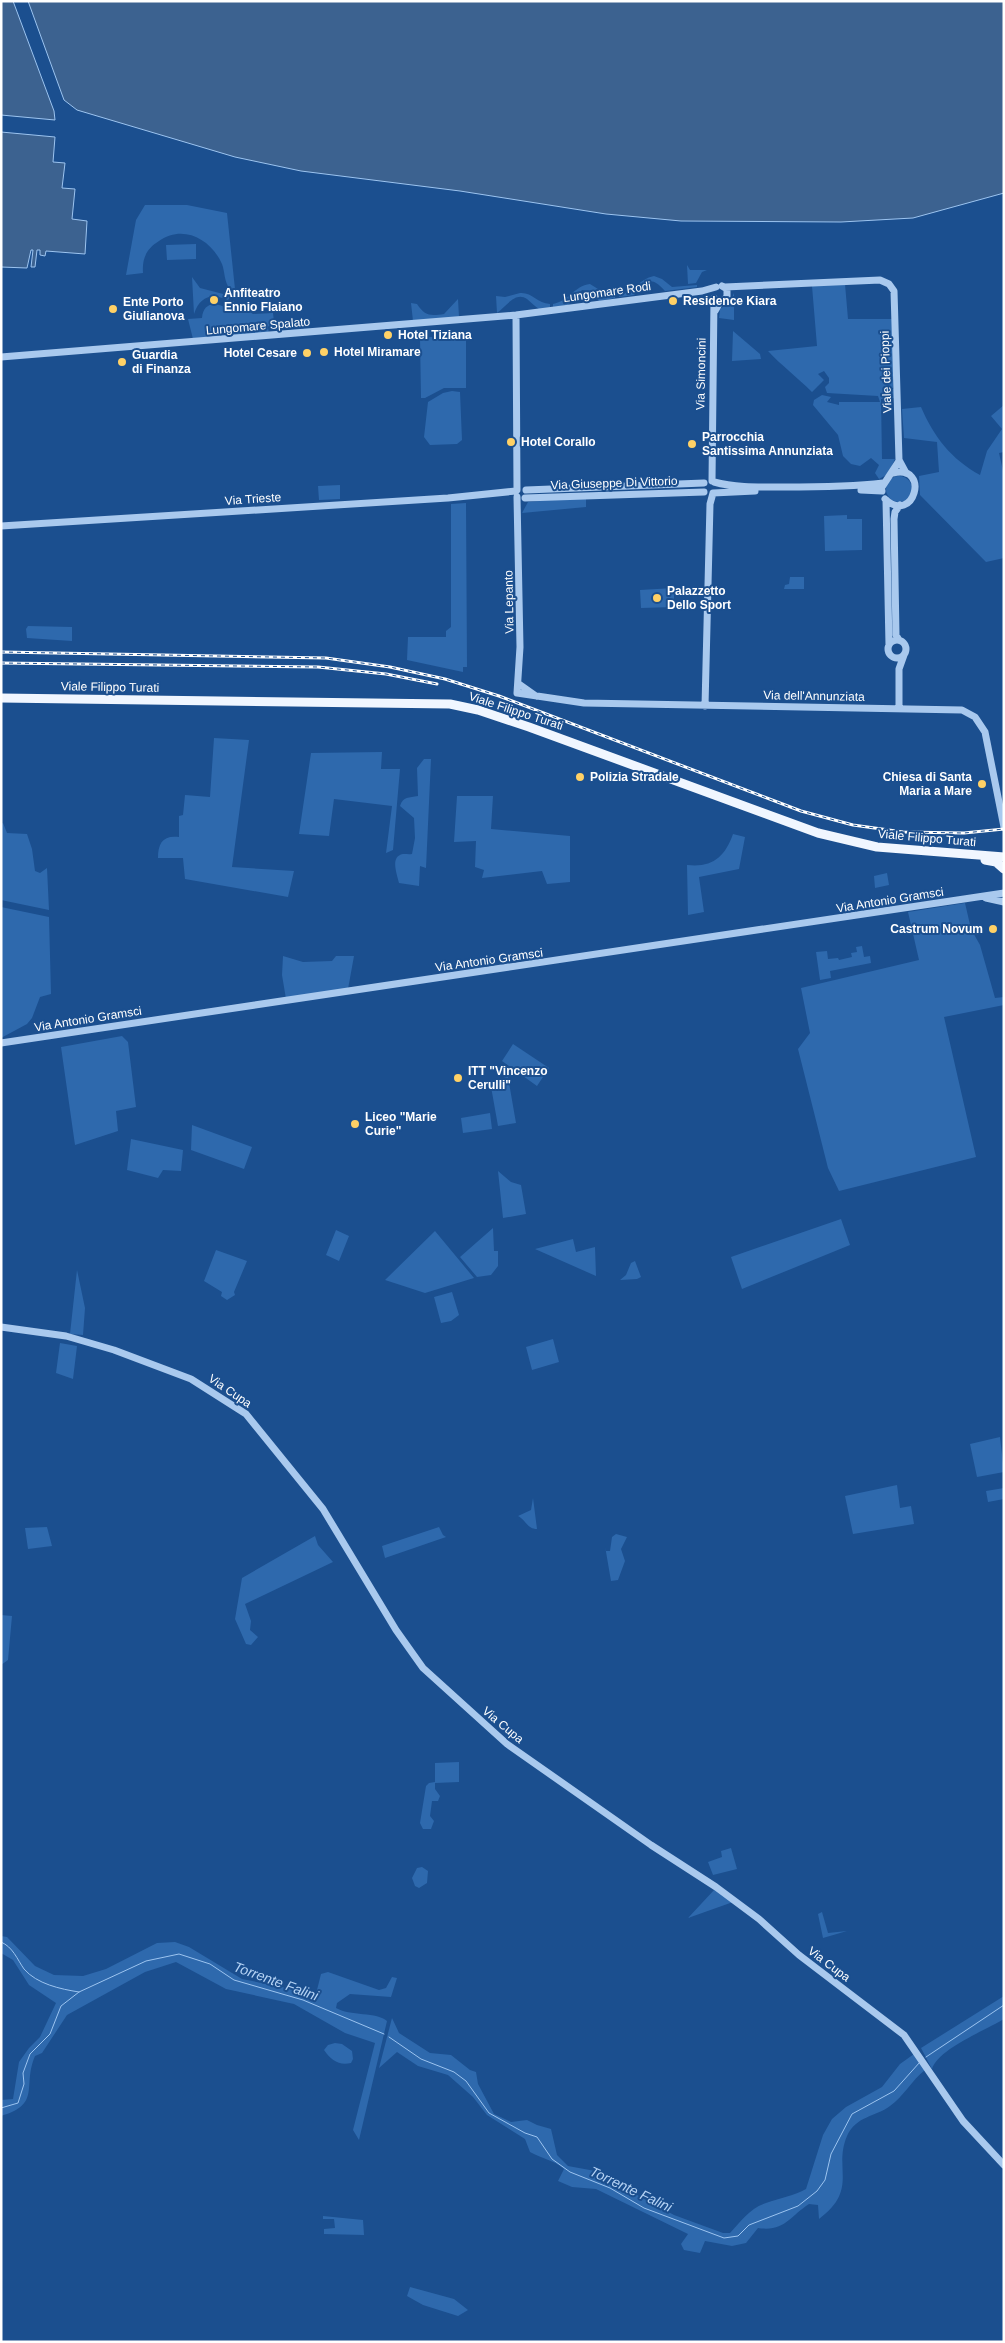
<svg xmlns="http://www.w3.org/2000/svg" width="1005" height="2343" viewBox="0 0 1005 2343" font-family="Helvetica,sans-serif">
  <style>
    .green { fill: #2e69ad }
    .water { fill: #3c6290; stroke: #9cc4f0 }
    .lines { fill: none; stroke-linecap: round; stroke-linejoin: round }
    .stream { stroke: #9cc4f0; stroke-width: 1 }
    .tertiary { stroke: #a9c9ee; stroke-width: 7 }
    .primary { stroke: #f0f6ff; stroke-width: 9 }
    .rail-casing { stroke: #fff; stroke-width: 3 }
    .rail { stroke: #1b4f8f; stroke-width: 1; stroke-dasharray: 4; stroke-linecap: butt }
    .poi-dot { fill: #ffd166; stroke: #1b4f8f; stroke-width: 2 }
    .labels { text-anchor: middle; stroke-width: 4; stroke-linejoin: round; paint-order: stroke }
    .street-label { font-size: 12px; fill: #fff; stroke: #1b4f8f }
    .poi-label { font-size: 12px; font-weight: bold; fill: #fff; stroke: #1b4f8f; text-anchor: start }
    .water-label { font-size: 14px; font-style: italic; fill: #b5d3f5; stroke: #1b4f8f }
  </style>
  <rect width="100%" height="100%" fill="#1b4f8f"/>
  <path class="green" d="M145,205H187L227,213L235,289H230C224,282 225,272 222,264C211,239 183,224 159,241C146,249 142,259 143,273L126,275L136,220Z
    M196,244V259L167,260L166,245Z
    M687,265L690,270H707L702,272L696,283L688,284Z
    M654,276L662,279L672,287L697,285V287L665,291C649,273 646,283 634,295L619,297V295C633,293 639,279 654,276Z
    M192,277L200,288L231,296L228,300C212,293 200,296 194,314Z
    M590,284L606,294L615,296V298L599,301L591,291L582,290L568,305L553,307V304C569,301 574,286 590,284Z
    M845,284L848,319H892L895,369H893V388L887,389H894L895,398L881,399L882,459H895L888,474L879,479L875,473L879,465L871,458L860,466L851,464L843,456L838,435L813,405L814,400L822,395L831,397L827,402L839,405V402H880L878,396L827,393L825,387L829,383V378L824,371L818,374L824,380L812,392C797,377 782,366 768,351L817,346L812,286Z
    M520,293C532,292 537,303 550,304V308L539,309C534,306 531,302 527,299C515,291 506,307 497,313L496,296L505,297Z
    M734,293V320L719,318L720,309L730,302Z
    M458,299L459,317L413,321L411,303L417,304C425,316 430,316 444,314Z
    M233,301L253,314L273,313L274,322L268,327L269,334L193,339L188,319L202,318C203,304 214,301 226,308Z
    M733,331L760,354L761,359L732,361Z
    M466,334V388H444L425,398H421L420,338Z
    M452,391L460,392L462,440L457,444L430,445L424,437L428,402L443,393Z
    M1004,405V452L999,453L1004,475V558L986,562L920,495L919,476L939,472L937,442L904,438L902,409L921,407C934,437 951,459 980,475L987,451L1002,429L991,416Z
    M886 489a13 13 0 1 1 26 0a13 13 0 1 1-26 0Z
    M340,485V499L319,500L318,486Z
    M586,498V507L522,513L528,502L540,501V499Z
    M466,503L467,667H463V672L407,660L408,637H446V631L451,627V504Z
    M847,515V519H862V550L825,551L824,516Z
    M790,577H804V589H784L785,585L789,584Z
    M674,588V607L641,608L640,590Z
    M28,626L72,627V641L27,638L26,629Z
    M214,738L249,740L232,867L294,871L288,897L185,879L183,858H158C158,843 163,835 179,837V816L183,815L185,795L210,797Z
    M382,752L381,769H400L393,850L386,853L392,806L334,799L329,836L299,834L311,753Z
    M424,759H431L426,868L420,866L419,886L399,883C397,875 391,859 400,855C403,853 408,855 412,854L415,838L414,818L400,806C403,796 409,798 418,796L417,768Z
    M457,796H493L491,829L570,836V882L547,884L542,871L482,878L484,870L475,867L476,841L454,842Z
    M3,823L7,833L27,834L32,849L35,871L40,873L47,868L49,910L1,900V824Z
    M733,834L745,837L739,869L699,877L704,912L688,915L687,865C712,868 725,857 733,834Z
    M887,873L889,885L875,888L874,876Z
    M965,903L971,929L980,945L995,998L1004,997V1005L944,1017L976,1157L839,1191L828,1168L798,1049L810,1033L801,988L919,960L908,912Z
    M1,907L49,917L51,994L40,997L32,1018L27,1024L1,1038Z
    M862,946L864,957L870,956L871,963L830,971L831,978L820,980L816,952L827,951L828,959L838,958L839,960L852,957L851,953L857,952L856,947Z
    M283,956L303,962L332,961L336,956H354L348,989L286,999L282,975Z
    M122,1036L128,1042L136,1107L116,1111L118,1131L75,1145L61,1047Z
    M513,1044L549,1068L537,1086L502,1061Z
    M508,1077L516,1123L498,1126L490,1081Z
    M490,1113L492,1129L463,1133L461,1118Z
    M192,1125L252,1147L244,1169L191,1150Z
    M131,1139L183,1150L181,1171L163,1170L158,1178L127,1170Z
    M498,1171L511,1182L521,1185L526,1214L503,1218Z
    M841,1219L850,1245L742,1289L731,1257Z
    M493,1228L494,1251H498V1266L491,1275L477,1277L460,1257Z
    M336,1230L349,1236L339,1261L326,1255Z
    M435,1231L474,1278L425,1293L385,1280Z
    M573,1239L576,1252L595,1247L596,1276L535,1249Z
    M216,1250L247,1261L234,1292L235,1295L227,1300L221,1296L222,1292L204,1281Z
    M635,1261L641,1277L637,1279L620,1280L626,1275L631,1263Z
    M77,1270L85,1308L83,1335L70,1334Z
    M452,1292L459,1315L451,1321L441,1323L434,1297Z
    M553,1339L559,1362L532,1370L526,1347Z
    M60,1343L77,1346L73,1379L56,1373Z
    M1000,1437L1004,1472L977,1477L970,1444Z
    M897,1485L900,1508L911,1506L914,1524L853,1534L845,1496Z
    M1004,1488V1499L988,1502L986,1491Z
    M533,1498L537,1529C527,1529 526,1520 518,1516L531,1510Z
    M47,1527L52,1546L28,1549L25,1528Z
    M439,1527L443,1535L446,1537L385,1558L382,1546Z
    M616,1534L627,1537L621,1549L625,1561L618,1580L611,1581L605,1546L606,1551H610L612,1537Z
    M315,1536L318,1545L333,1562L245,1604L251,1621L250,1630L258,1637L251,1645L246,1644L235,1619L242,1578Z
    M1,1615L12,1616L8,1660L1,1665Z
    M459,1762V1782L435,1783V1789L440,1796L438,1801H432L430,1816L434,1821L431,1829H423L420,1823L426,1786L429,1783L435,1782V1763Z
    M731,1848L737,1869L713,1875L708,1862L722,1857L721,1851Z
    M422,1867L428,1871L427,1883L419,1888L415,1886L412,1878L417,1868Z
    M715,1889L733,1902L688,1918Z
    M822,1912L828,1933L847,1931L823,1938L818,1914Z
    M1,1936L7,1937L35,1966L54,1975L83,1976L106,1969L157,1943L175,1942L189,1947L242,1979L316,1994L321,1974L328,1972L379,1990L386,1988L392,1977L397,1978L391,1997L350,1994L337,2003L336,2008C349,2016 378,2012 387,2021L359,2140L353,2130L375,2043L345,2033L294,2004L226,1989L176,1962L145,1972L67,2015L42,2053L35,2056C22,2086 42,2104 1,2116V2100L13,2099L19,2062L29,2048L40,2037L56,2003L29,1985L13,1960L1,1953Z
    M1004,1996V2019C986,2030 938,2049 932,2069L921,2048Z
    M392,2018L399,2033L430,2053L451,2055L470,2070L476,2072L478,2084L494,2114L511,2122L527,2120L537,2125L551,2129L557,2155L568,2166L606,2173L637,2195L674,2215L723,2233H730C741,2221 750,2208 766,2203C780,2198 793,2196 806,2189L823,2135L832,2119L846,2107L882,2087L900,2064L914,2054L925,2070C912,2080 903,2097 890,2106C875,2117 856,2116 847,2136C833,2169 859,2189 819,2219L818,2205L809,2204C790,2216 785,2232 758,2228L746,2243L732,2246L705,2241L700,2253L684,2250L681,2244L688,2234L596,2189L572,2187L558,2181L564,2169C554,2160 542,2159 530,2152L525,2139L487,2115L473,2097L448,2075L418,2066L397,2052L379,2068Z
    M335,2043L342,2044L352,2051L353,2059L351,2063C339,2066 331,2060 324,2050L328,2045Z
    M323,2216L363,2220L364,2235L324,2234V2229L335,2228L334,2219H323Z
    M410,2287L454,2299L468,2310L458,2316L423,2305L407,2296Z"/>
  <path class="water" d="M1,1H13L54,111L55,120L1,115Z
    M28,1H1004V193L913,218L841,222L681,221L606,214L460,191L301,171L235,157L77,110L64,100Z
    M1,132L55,137L53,162L65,163L62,188L75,189L72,219L87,221L85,254L46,251L45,256L40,255V250H37L35,267H31L33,250H31L27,268L1,267Z"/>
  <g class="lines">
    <path class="stream" d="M1,1942C13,1947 17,1959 24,1969C37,1984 60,1989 79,1992
      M389,2037L421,2059L454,2072L466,2081L489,2113L525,2133L537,2137L552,2159L570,2172L610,2188L644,2208L724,2238L738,2236L749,2225L798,2206L817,2191L825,2180L831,2154L852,2114L894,2091L920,2062
      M926,2057L1004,2005
      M1,2108L18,2103L24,2084L23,2073L30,2054L50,2034L61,2006L79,1992L146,1961L179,1954L210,1964L234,1980L303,2000L384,2034"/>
    <path class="tertiary" d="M725,287L880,280L889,284L894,291L899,460L906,473
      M715,311L719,304L727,297V289L722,286
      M516,315L517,490
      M1,357L516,315L702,291L716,287
      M712,481L714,298
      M714,482C736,488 761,487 783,487C817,487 850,487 883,483
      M882,487L899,461
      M526,490L704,483
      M861,490L882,491
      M713,493L755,491
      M517,497L520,647L517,693L584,703L962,710L975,717L985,732L1004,827
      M525,498L704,492
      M885,499C914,526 931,464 893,473
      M886,500L889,645
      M1,526L448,498L516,491
      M899,640L896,635L894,519L895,512L900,505
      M888 649a9 9 0 1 1 18 0a9 9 0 1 1-18 0Z
      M519,684L536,696
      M705,706L710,504L713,493
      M899,708V669L904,655
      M986,898L1004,902
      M1,1043L1004,893
      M1,1327L66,1336L114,1350L191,1379L246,1414L323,1509L396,1630L423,1668L507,1744L651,1845L716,1887L759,1919L799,1955L904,2035L963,2121L1004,2165"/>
    <path class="primary" d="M1,698L450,704L478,710L529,727L818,833L877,847L1004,857
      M985,860L996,862L1004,869"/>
    <g class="rail-casing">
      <path id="rail" d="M1,652L326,658L390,667L445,679L499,696L801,811L853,825L903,832L964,833L1004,829
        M1,663L318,667L386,674L437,684"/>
    </g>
    <use href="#rail" class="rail"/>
  </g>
  <g class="poi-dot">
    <circle cx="214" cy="300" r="5"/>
    <circle cx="673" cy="301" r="5"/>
    <circle cx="113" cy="309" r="5"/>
    <circle cx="388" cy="335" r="5"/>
    <circle cx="324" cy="352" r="5"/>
    <circle cx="307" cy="353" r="5"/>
    <circle cx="122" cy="362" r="5"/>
    <circle cx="511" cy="442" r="5"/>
    <circle cx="692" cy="444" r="5"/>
    <circle cx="657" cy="598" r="5"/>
    <circle cx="580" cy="777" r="5"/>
    <circle cx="982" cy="784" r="5"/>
    <circle cx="993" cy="929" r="5"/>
    <circle cx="458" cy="1078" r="5"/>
    <circle cx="355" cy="1124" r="5"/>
  </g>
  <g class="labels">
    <g class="street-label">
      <text transform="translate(607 292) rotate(-8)" y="4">Lungomare Rodi</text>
      <text transform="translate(258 326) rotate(-5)" y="4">Lungomare Spalato</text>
      <text transform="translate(886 372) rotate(-92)" y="4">Viale dei Pioppi</text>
      <text transform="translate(701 374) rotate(-89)" y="4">Via Simoncini</text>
      <text transform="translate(614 483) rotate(-2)" y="4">Via Giuseppe Di Vittorio</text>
      <text transform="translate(253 499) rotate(-4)" y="4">Via Trieste</text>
      <text transform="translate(509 602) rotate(-91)" y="4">Via Lepanto</text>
      <text transform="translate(110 687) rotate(1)" y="4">Viale Filippo Turati</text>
      <text transform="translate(814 696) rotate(1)" y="4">Via dell'Annunziata</text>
      <text transform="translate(516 711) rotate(18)" y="4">Viale Filippo Turati</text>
      <text transform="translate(927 838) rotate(5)" y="4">Viale Filippo Turati</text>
      <text transform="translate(890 900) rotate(-9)" y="4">Via Antonio Gramsci</text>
      <text transform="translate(489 960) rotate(-8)" y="4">Via Antonio Gramsci</text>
      <text transform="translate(88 1019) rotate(-9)" y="4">Via Antonio Gramsci</text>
      <text transform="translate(230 1391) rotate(34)" y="4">Via Cupa</text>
      <text transform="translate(503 1725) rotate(40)" y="4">Via Cupa</text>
      <text transform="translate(829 1964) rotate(37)" y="4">Via Cupa</text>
    </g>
    <g class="poi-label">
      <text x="224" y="297">Anfiteatro<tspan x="224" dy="14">Ennio Flaiano</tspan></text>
      <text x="683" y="305">Residence Kiara</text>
      <text x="123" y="306">Ente Porto<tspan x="123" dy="14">Giulianova</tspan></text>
      <text x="398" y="339">Hotel Tiziana</text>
      <text x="334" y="356">Hotel Miramare</text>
      <text x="297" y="357" text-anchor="end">Hotel Cesare</text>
      <text x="132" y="359">Guardia<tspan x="132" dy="14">di Finanza</tspan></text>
      <text x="702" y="441">Parrocchia<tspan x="702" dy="14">Santissima Annunziata</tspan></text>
      <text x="521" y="446">Hotel Corallo</text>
      <text x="667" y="595">Palazzetto<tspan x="667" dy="14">Dello Sport</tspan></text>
      <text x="590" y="781">Polizia Stradale</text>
      <text x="972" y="781" text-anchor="end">Chiesa di Santa<tspan x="972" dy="14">Maria a Mare</tspan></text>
      <text x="983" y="933" text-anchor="end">Castrum Novum</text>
      <text x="468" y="1075">ITT "Vincenzo<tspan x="468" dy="14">Cerulli"</tspan></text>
      <text x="365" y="1121">Liceo "Marie<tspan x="365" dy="14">Curie"</tspan></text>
    </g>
    <g class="water-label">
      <text transform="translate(276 1981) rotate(20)" y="5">Torrente Falini</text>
      <text transform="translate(631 2189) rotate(25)" y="5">Torrente Falini</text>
    </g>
  </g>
  <rect width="1005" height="2343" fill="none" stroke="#ffffff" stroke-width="5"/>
</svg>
